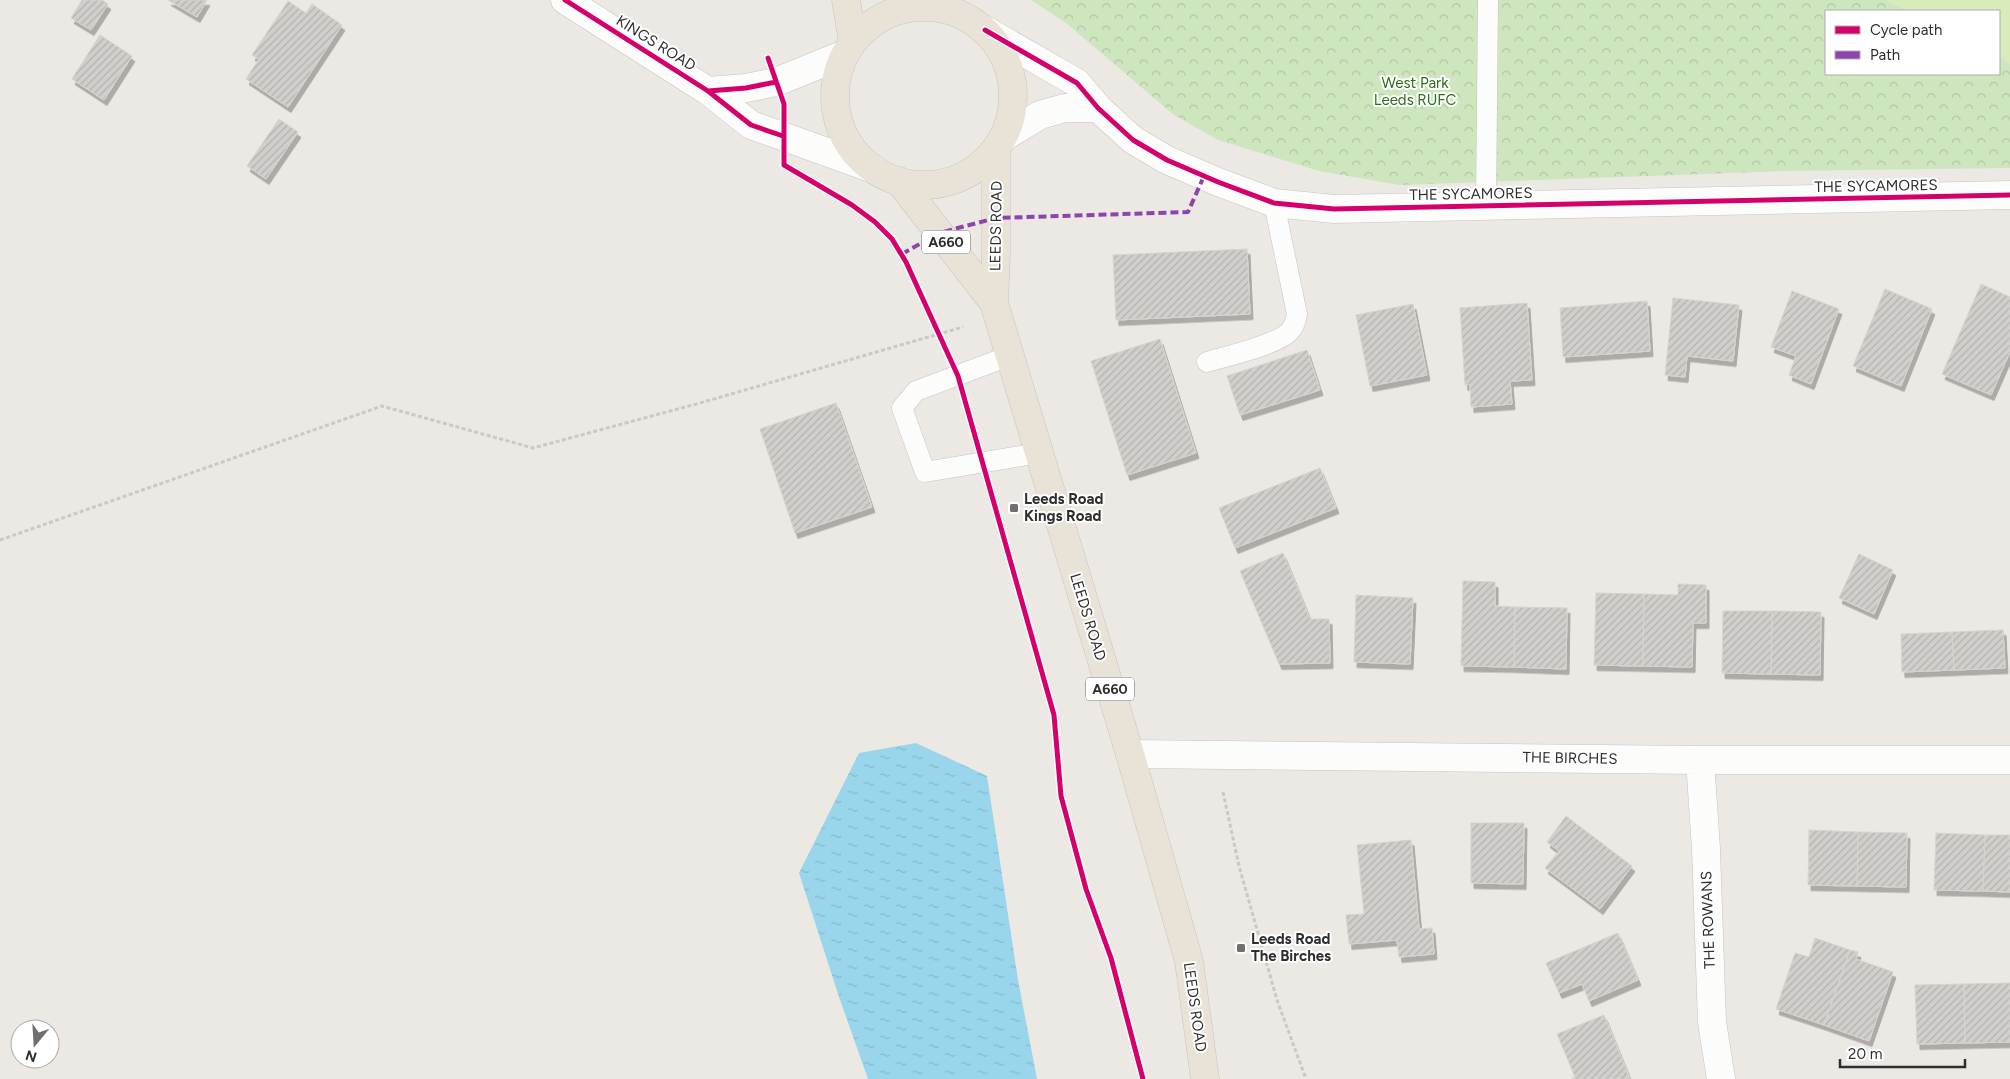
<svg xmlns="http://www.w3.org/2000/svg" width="2010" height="1079" viewBox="0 0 2010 1079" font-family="Figtree,sans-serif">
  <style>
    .park { fill: url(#park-crowns); fill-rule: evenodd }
    .pitch { fill: #d9eabb }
    .water { fill: url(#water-ripples) }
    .building { fill: url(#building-hatch); stroke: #d7d4d0; filter: url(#shadow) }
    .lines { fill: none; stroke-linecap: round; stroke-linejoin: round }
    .service-casing { stroke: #c5c4c5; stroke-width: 21 }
    .minor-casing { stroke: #c5c4c5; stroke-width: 29 }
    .tertiary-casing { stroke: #c5c4c5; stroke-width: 29 }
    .trunk-casing { stroke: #c6c5c4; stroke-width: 29 }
    .path { stroke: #c9c9c8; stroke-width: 3; stroke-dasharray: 4 2.5; stroke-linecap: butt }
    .service { stroke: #fcfcfb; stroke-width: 20 }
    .minor { stroke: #fcfcfb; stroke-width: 28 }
    .tertiary { stroke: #fcfcfb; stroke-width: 28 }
    .trunk { stroke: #e9e2d6; stroke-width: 28 }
    .quiet { stroke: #8e44ad; stroke-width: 4; stroke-dasharray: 8 4; stroke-linecap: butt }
    .cycleway-casing { stroke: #fff; stroke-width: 8 }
    .cycleway { stroke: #d6006c; stroke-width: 5 }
    .poi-dot { fill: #706f6e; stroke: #fff; stroke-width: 2 }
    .labels { text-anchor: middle; stroke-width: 4; stroke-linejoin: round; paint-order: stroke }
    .shield { fill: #fff; stroke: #6d6d6d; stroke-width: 1 }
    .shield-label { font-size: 14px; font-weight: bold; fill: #2e2e2e }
    .street-label { font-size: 15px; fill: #2e2e2e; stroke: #fff }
    .park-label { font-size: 15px; fill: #2c6e1b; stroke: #fff }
    .poi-label { font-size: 15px; font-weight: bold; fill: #2e2e2e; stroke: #fff; text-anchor: start }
  </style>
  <defs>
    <pattern id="park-crowns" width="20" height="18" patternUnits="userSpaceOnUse" patternTransform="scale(1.25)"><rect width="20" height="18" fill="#cee6be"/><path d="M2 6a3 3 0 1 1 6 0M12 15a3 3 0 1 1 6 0" fill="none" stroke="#b1c6a4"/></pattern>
    <pattern id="water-ripples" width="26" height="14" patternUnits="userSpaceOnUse" patternTransform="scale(1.25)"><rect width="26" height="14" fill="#99d6ec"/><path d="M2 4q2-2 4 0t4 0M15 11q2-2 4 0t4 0" fill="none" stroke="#84b8cb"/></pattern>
    <pattern id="building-hatch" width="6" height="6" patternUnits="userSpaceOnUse" patternTransform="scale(1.25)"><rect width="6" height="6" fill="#d1cecb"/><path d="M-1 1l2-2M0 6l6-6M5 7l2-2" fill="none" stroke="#b4b1af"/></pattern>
    <filter id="shadow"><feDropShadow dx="3" dy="5.5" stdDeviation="0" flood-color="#0004"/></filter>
  </defs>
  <rect width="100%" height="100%" fill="#ece8e4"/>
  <path class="park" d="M1031,0H2010V168L1785,171L1399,185L1319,171L1218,140L1174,115L1066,23ZM1826,11H1999V74H1826Z"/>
  <path class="pitch" d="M1886,0H2010V64L1999,58V11H1907Z"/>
  <path class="water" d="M916,743L987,776L1018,980L1037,1079H868L839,997L799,873L859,753Z"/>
  <path class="building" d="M82,0H102L108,4L91,30L71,18Z
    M168,0H207L197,17Z
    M288,1L306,13L312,4L342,25L288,107L246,79L259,59L252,55Z
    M100,35L132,56L104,100L72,79Z
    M279,119L298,132L266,179L247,166Z
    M1247,249L1250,314L1116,320L1113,255Z
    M1981,284L2010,297V352L1991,395L1942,374Z
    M1885,289L1932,309L1901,386L1853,366Z
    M1792,291L1839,309L1811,384L1789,375L1796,356L1771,347Z
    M1673,298L1739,305L1733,361L1687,356L1685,377L1665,375Z
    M1647,301L1650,351L1563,357L1560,308Z
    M1527,303L1532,380L1510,381L1512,404L1471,407L1470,384L1465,385L1460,308Z
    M1413,304L1427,375L1370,386L1356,315Z
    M1160,339L1196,453L1127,475L1091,361Z
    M1307,350L1320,390L1240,415L1227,376Z
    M836,403L872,507L795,533L760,429Z
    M1320,468L1336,508L1235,548L1219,508Z
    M1283,553L1310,619H1329L1330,663L1279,664L1240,571Z
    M1859,554L1893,570L1874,614L1839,598Z
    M1463,581L1495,582V606L1515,607L1514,667L1461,666Z
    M1678,584L1706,585V623H1693L1692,667L1643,666L1644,594L1678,595Z
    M1596,593L1644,594L1643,666L1594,665Z
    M1356,595L1413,598L1410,664L1354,662Z
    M1515,607L1567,608L1566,669L1514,667Z
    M1723,611H1772L1771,674L1722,673Z
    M1772,611L1821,612L1820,675L1771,674Z
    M2003,630L2005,668L1954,670L1952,632Z
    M1952,632L1954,670L1902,672L1901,634Z
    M1566,816L1632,866L1600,909L1545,868L1559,851L1547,842Z
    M1471,823H1524L1523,884L1471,883Z
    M1809,830L1858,832L1857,886L1808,885Z
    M1858,832L1907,833L1906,887L1857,886Z
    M1936,833L1985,835L1983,891L1934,890Z
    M1985,835H2010V892L1983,891Z
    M1411,840L1419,929L1432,928L1434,954L1399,957L1397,940L1349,944L1346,915L1364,914L1357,845Z
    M1618,933L1638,980L1589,1001L1582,984L1559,993L1546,963Z
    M1815,938L1850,950L1824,1025L1776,1009L1795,953L1809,957Z
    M1850,950L1858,952L1856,959L1893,972L1869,1041L1824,1025Z
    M2010,983V1042L1965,1043L1964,984Z
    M1964,984L1965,1043L1917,1044L1915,985Z
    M1604,1015L1630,1079H1571L1575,1077L1557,1034Z"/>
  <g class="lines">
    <g class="service-casing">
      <path id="service" d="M1486,206L1488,0
        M1009,356L916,391L902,408L925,472L1039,453
        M1207,362C1227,356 1276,345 1289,332C1294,327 1296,321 1297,314L1274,203"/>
    </g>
    <g class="minor-casing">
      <path id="minor" d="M985,30L1077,83L1098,108L1133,140L1167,160L1218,182L1274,203L1334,209L2010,195
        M1004,137L1040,115L1065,108H1098
        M1130,754L1700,760H2010
        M1700,760L1706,849L1712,1022L1721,1079"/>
    </g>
    <g class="tertiary-casing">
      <path id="tertiary" d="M565,0L708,91L751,125L874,169
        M708,91L746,88L776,82L845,54"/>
    </g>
    <g class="trunk-casing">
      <path id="trunk" d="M846,0L853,42
        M835 96a89 89 0 1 1 178 0a89 89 0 1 1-178 0Z
        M996,149V254L994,303L1130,754L1189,961L1205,1079
        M899,181L994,303"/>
    </g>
    <path class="path" d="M0,540L382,406L533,448L700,403L963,327
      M1223,792L1239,866L1277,1000L1306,1079"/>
    <use href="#service" class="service"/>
    <use href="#minor" class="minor"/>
    <use href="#tertiary" class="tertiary"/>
    <use href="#trunk" class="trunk"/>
    <path class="quiet" d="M902,254L939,233L996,218L1188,212L1204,176"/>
    <g class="cycleway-casing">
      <path id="cycleway" d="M565,0L708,91L751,125L783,136
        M985,30L1077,83L1098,108L1133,140L1167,160L1218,182L1274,203L1334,209L2010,195
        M768,58L784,104V165L852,205L875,222L892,239L906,262L958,376L1054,715L1061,796L1086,889L1111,958L1143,1079
        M708,91L746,88L776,82"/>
    </g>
    <use href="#cycleway" class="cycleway"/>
  </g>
  <g class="poi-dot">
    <rect x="1009" y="503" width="10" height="10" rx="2.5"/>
    <rect x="1236" y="943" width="10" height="10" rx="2.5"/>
  </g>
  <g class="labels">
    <g class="shield">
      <rect x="922" y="230.5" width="48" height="23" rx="4"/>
      <rect x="1086" y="677.5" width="48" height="23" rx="4"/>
    </g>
    <g class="shield-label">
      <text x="946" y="247">A660</text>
      <text x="1110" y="694">A660</text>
    </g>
    <g class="street-label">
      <text transform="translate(656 43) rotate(32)" y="5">KINGS ROAD</text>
      <text transform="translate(1876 186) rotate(-1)" y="5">THE SYCAMORES</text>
      <text transform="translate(1471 194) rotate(-1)" y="5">THE SYCAMORES</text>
      <text transform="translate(996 226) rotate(-89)" y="5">LEEDS ROAD</text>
      <text transform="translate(1088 617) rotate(73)" y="5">LEEDS ROAD</text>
      <text transform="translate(1570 758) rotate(1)" y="5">THE BIRCHES</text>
      <text transform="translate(1708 920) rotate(-92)" y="5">THE ROWANS</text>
      <text transform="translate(1195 1007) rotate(82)" y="5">LEEDS ROAD</text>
    </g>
    <g class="park-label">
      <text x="1415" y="88">West Park<tspan x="1415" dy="17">Leeds RUFC</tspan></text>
    </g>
    <g class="poi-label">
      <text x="1024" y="504">Leeds Road<tspan x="1024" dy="17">Kings Road</tspan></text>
      <text x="1251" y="944">Leeds Road<tspan x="1251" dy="17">The Birches</tspan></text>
    </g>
  </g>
  <rect x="1825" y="10" width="175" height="65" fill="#ffffff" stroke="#ababab"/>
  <rect x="1835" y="26" width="25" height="8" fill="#d6006c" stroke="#ababab"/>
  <text x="1870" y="35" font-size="15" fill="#2e2e2e">Cycle path</text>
  <rect x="1835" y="51" width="25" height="8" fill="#8e44ad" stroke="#ababab"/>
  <text x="1870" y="60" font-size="15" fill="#2e2e2e">Path</text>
  <g transform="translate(35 1044) rotate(198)"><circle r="24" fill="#ffffff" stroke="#ababab"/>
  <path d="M0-4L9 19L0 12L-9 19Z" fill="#706f6e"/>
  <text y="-8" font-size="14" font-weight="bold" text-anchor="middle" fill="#2e2e2e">N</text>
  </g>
  <path d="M1840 1059v8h125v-8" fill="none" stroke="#2e2e2e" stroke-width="2.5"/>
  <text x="1848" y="1059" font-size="15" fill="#2e2e2e" stroke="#ffffff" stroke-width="4" paint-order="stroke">20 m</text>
</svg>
